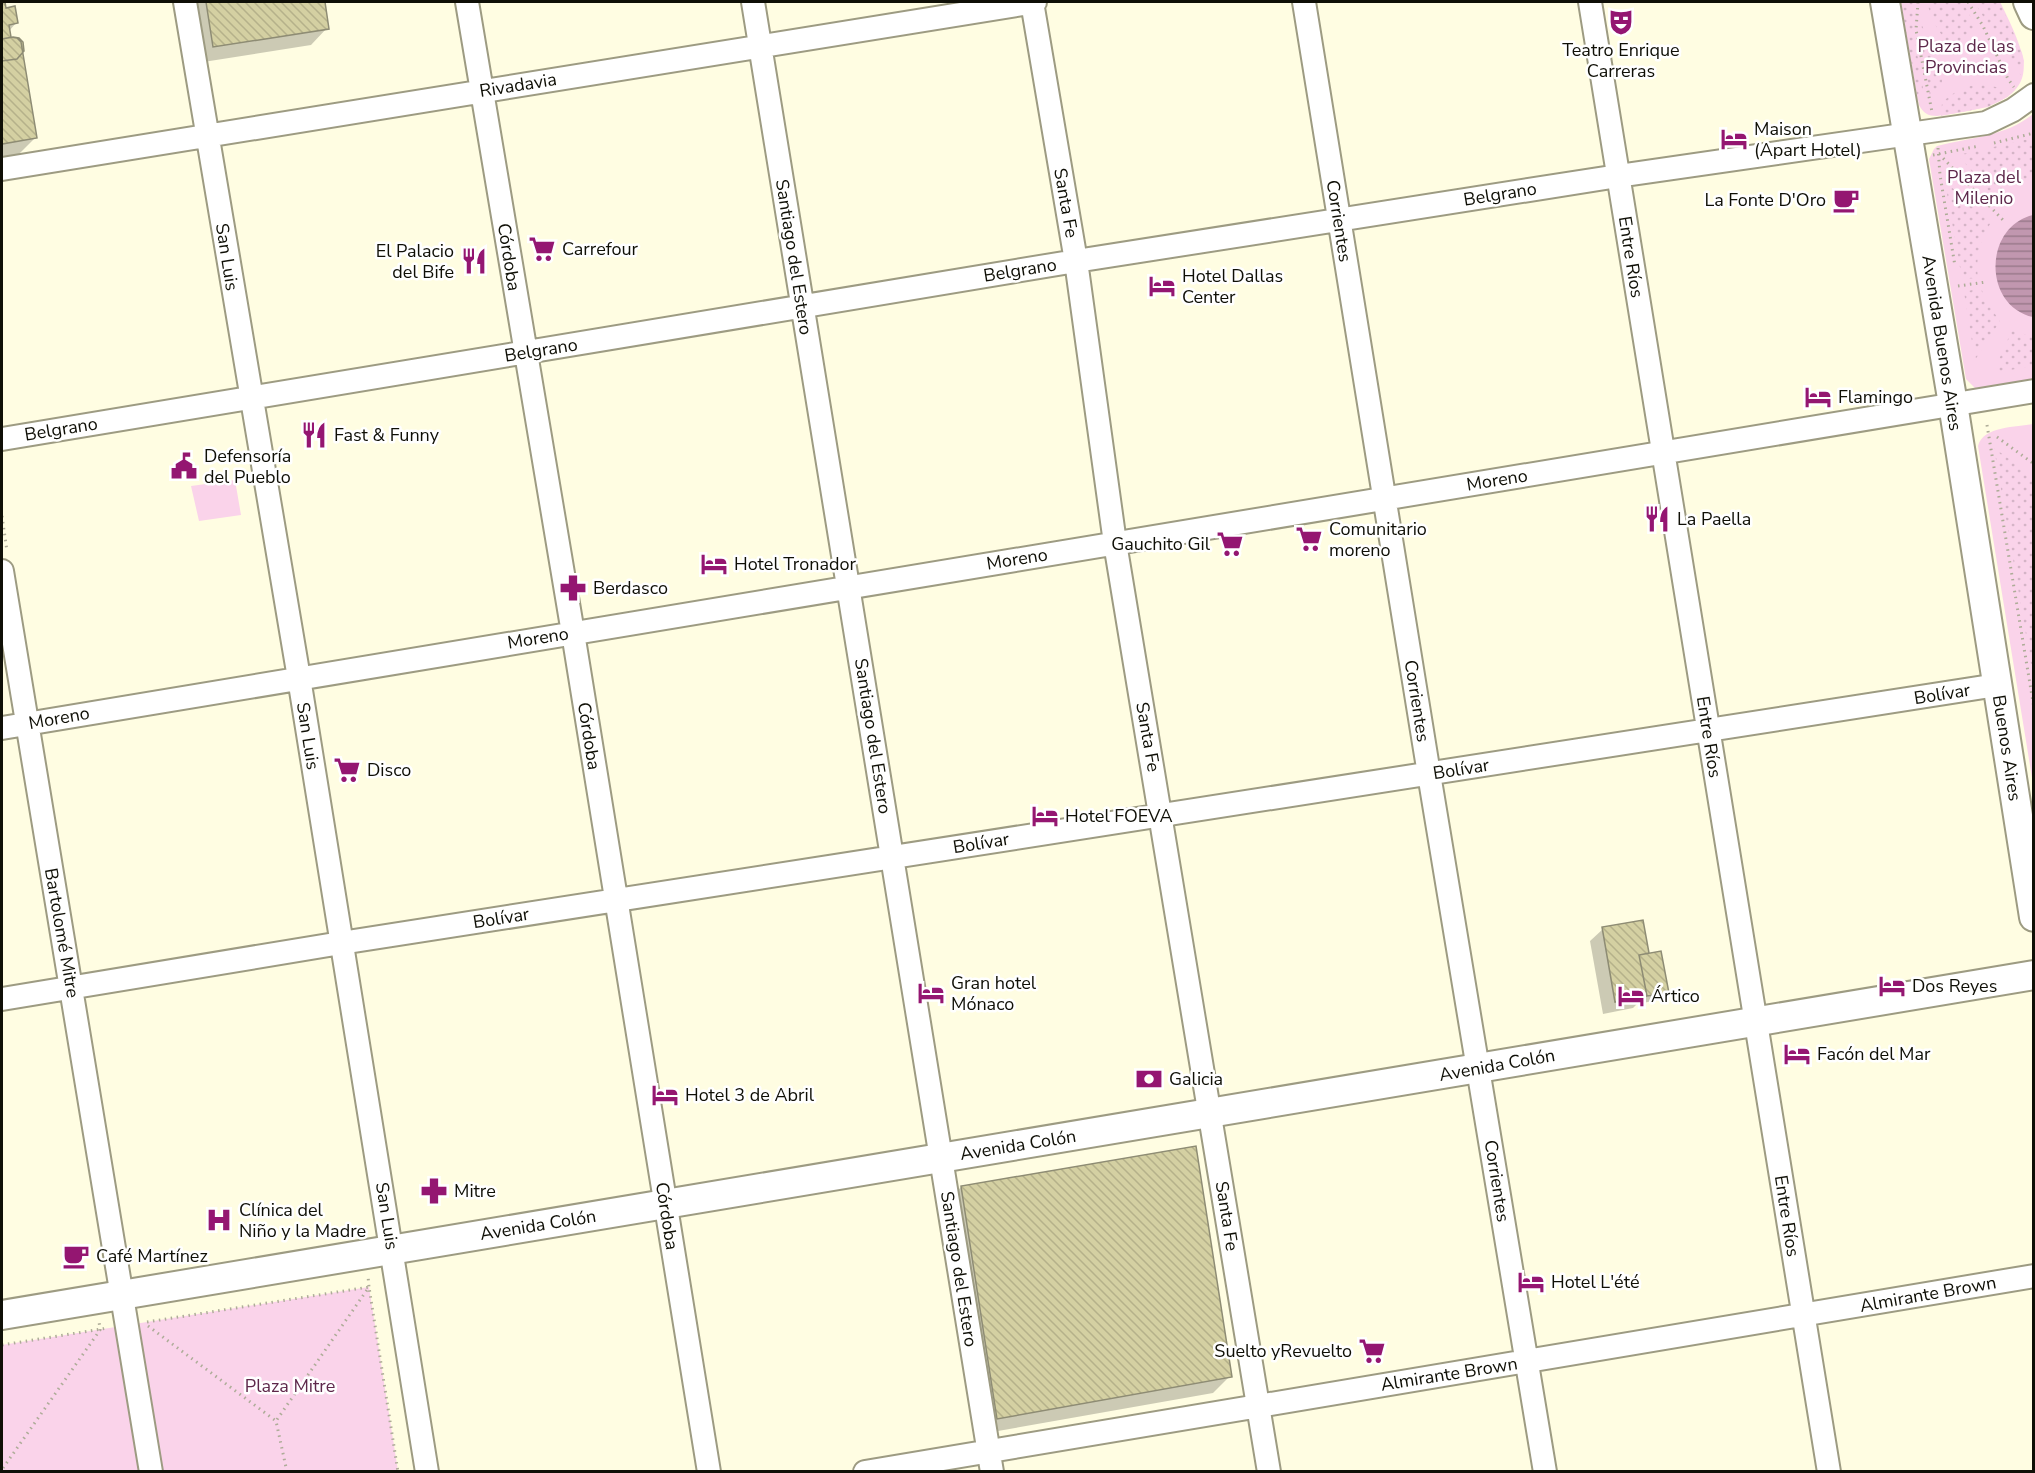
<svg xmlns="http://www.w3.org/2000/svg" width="2035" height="1473" viewBox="0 0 2035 1473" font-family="'Nunito Sans',sans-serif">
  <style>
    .park { fill: #fad3ea }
    .garden { fill: url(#garden-dots) }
    .water { fill: url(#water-rules) }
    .shadow { fill: #0003 }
    .building { fill: url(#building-back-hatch); stroke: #8e8c74; stroke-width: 1.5 }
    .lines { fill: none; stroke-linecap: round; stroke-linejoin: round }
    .minor-casing { stroke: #9d9b82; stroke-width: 26 }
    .major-casing { stroke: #9d9b82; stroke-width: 32 }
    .path { stroke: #aeac98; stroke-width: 3; stroke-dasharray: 1.5 4.5; stroke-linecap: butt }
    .minor { stroke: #fff; stroke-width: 22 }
    .major { stroke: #fff; stroke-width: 28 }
    .labels { text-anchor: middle; stroke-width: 5; stroke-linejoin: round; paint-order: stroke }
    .park-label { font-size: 18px; fill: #5e284b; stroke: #fff }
    .poi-label { font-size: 18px; fill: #0f0f06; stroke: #fff; text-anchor: start }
    .street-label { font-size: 18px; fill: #0f0f06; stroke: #fff }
  </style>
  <defs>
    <pattern id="garden-dots" width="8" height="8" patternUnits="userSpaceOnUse" patternTransform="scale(1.5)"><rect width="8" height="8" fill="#fad3ea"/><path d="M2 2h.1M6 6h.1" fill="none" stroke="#d5b4c7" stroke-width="1.8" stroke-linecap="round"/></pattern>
    <pattern id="water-rules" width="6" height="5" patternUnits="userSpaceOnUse" patternTransform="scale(1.5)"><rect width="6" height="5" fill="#c197af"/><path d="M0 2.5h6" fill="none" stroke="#9b7a8c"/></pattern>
    <pattern id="building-back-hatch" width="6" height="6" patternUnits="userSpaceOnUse" patternTransform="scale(1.5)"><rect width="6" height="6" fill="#d4d0a2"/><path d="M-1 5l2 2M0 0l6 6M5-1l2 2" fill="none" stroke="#b5b18a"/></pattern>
  </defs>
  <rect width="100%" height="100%" fill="#fffde2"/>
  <path class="park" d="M1901,2H2000C2008,18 2017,36 2022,54C2035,106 1971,110 1937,116C1928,116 1923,113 1919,105Z
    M2033,114V379L1975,388L1966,379L1929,159L1934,149L1937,146C1971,137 2005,137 2033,114Z
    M2033,424V784L1978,446C1983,426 2017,427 2033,424Z
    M235,480L241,515L199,521L191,486Z
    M369,1287L398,1471L2,1472V1345Z"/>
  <path class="garden" d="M1901,2H1914L1913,30L1924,94L1918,101Z
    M1927,2H1962C1972,17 1983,35 1958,43L1945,40L1932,20Z
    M1974,2H2000L2022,53L2024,61L2022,77Z
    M1921,23L1942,72V85L1930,96L1919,32Z
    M1978,84L1996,87L2009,96L1988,107L1941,116L1942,103C1952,92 1963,88 1978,84Z
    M2033,138V169L2029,179L2009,186L1994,197L1958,155Z
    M1945,182L1992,221C1981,238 1975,257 1978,278L1962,279Z
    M1981,288L1987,303L2000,321L1975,360L1964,292Z
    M2012,330L2033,337V366L1993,373Z
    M1994,448L2033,476V663L2031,664Z"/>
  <path class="water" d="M2033,215H2034L2033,317C1983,306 1983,227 2033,215Z"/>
  <path class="shadow" d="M2,2H5V9L16,23L9,31L10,38L21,54L35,138L19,154L2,157Z
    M187,2H323L327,28L311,45L197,63Z
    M1642,922L1648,955L1667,992L1659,1000L1637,1004L1633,1008L1603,1014L1590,941L1603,929Z
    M961,1187L1230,1376L1213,1393L981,1434L945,1204Z"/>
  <path class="building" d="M2,2H5L6,8L15,6L18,23L9,25L11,37L17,38L21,42L37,138L2,144Z
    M206,2H325L329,29L213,47Z
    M13,37L19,38L23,42L24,51L17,59L2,61V39Z
    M1643,920L1649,953L1639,955L1647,996L1615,1002L1602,927Z
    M1661,951L1669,993L1647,996L1639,955Z
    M1196,1146L1232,1377L997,1419L961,1186Z"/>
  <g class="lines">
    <g class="minor-casing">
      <path id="minor" d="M185,2L299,678L427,1472
        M467,2L573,633L709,1472
        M753,2L992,1472
        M1032,2L1076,261L1115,543L1269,1472
        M1304,2L1429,774L1545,1472
        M1590,2L1829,1472
        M2,169L1035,2
        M2,439L1076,261L1618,176L1986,123L2013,110L2034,95
        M2,571L151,1472
        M2,728L2034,391
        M2,999L341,943L1997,685
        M865,1472L2034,1276"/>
    </g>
    <g class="major-casing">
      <path id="major" d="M1885,2L1953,404L2034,917
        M2028,2L2034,15
        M2,1315L2034,975"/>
    </g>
    <path class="path" d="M1918,2L1916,30L1932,112
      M1968,2L1983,26L2008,79L2014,87
      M1994,143L2034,133
      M1938,148L1940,175L1955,266
      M1939,154L2003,220
      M1933,155L1979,146
      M1958,286L1986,282
      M1987,425L2034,708
      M1997,437L2034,464
      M2,516L7,551
      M147,1322L369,1287L398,1472
      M148,1326L276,1421
      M2,1345L108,1328
      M3,1468L100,1330L99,1321
      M287,1472L276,1421L369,1287L368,1276"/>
    <use href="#minor" class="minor"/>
    <use href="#major" class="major"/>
  </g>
  <defs>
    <g id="theatre-bare" transform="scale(2.07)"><path d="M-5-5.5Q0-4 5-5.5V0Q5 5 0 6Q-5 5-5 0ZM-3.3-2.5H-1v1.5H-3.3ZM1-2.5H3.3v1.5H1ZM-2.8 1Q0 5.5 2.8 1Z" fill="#941671" stroke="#fff" stroke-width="2.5" paint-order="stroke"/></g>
    <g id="hotel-bare" transform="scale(2.07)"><path d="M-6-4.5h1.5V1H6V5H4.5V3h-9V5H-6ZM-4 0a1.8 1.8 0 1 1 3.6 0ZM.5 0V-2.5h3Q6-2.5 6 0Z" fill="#941671" stroke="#fff" stroke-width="2.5" paint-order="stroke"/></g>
    <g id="cafe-bare" transform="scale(2.07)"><path d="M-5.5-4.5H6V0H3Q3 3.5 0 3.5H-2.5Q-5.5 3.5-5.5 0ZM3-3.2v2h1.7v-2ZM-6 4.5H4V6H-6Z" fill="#941671" stroke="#fff" stroke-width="2.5" paint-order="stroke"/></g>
    <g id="supermarket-bare" transform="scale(2.07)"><path d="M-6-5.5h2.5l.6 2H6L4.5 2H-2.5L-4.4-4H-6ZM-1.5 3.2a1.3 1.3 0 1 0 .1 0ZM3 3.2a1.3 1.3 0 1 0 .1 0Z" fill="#941671" stroke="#fff" stroke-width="2.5" paint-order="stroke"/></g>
    <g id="restaurant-bare" transform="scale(2.07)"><path d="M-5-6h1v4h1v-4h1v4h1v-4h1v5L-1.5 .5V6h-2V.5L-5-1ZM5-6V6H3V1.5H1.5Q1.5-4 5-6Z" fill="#941671" stroke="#fff" stroke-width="2.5" paint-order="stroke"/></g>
    <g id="civic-bare" transform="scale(2.07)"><path d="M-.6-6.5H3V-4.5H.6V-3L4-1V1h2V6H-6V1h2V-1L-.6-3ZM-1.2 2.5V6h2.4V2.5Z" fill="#941671" stroke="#fff" stroke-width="2.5" paint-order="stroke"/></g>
    <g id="pharmacy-bare" transform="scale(2.07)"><path d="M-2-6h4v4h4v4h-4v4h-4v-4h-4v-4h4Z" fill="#941671" stroke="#fff" stroke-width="2.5" paint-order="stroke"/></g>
    <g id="bank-bare" transform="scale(2.07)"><path d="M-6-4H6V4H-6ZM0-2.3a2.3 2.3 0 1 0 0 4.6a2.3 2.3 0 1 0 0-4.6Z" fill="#941671" stroke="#fff" stroke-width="2.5" paint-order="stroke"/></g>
    <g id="hospital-bare" transform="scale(2.07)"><path d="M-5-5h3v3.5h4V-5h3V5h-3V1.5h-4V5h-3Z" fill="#941671" stroke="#fff" stroke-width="2.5" paint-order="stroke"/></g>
  </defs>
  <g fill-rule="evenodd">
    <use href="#theatre-bare" x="1621" y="22"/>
    <use href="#hotel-bare" x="1734" y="139"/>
    <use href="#cafe-bare" x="1846" y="200"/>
    <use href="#supermarket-bare" x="542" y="249"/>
    <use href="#restaurant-bare" x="474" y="261"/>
    <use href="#hotel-bare" x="1162" y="286"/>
    <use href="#hotel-bare" x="1818" y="397"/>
    <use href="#restaurant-bare" x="314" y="435"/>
    <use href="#civic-bare" x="184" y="466"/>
    <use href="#restaurant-bare" x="1657" y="519"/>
    <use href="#supermarket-bare" x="1309" y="539"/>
    <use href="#supermarket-bare" x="1230" y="544"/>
    <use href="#hotel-bare" x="714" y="564"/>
    <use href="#pharmacy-bare" x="573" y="588"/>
    <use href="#supermarket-bare" x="347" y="770"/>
    <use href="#hotel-bare" x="1045" y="816"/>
    <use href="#hotel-bare" x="1892" y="986"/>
    <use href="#hotel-bare" x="931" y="993"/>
    <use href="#hotel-bare" x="1631" y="996"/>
    <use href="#hotel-bare" x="1797" y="1054"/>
    <use href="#bank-bare" x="1149" y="1079"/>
    <use href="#hotel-bare" x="665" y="1095"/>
    <use href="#pharmacy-bare" x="434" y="1191"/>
    <use href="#hospital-bare" x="219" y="1220"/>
    <use href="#cafe-bare" x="76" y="1256"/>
    <use href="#hotel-bare" x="1531" y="1282"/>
    <use href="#supermarket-bare" x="1372" y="1351"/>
  </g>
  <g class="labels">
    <g class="park-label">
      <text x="1966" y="52">Plaza de las<tspan x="1966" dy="21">Provincias</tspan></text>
      <text x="1984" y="183">Plaza del<tspan x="1984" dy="21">Milenio</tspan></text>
      <text x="290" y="1392">Plaza Mitre</text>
    </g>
    <g class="poi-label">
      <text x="1621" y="56" text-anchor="middle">Teatro Enrique<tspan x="1621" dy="21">Carreras</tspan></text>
      <text x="1754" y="135">Maison<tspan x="1754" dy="21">(Apart Hotel)</tspan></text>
      <text x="1826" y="206" text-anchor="end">La Fonte D'Oro</text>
      <text x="562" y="255">Carrefour</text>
      <text x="454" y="257" text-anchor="end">El Palacio<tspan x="454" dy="21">del Bife</tspan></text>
      <text x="1182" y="282">Hotel Dallas<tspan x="1182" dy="21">Center</tspan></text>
      <text x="1838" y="403">Flamingo</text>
      <text x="334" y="441">Fast &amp; Funny</text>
      <text x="204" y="462">Defensoría<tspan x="204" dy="21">del Pueblo</tspan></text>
      <text x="1677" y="525">La Paella</text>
      <text x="1329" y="535">Comunitario<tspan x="1329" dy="21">moreno</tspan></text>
      <text x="1210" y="550" text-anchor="end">Gauchito Gil</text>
      <text x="734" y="570">Hotel Tronador</text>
      <text x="593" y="594">Berdasco</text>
      <text x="367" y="776">Disco</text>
      <text x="1065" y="822">Hotel FOEVA</text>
      <text x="951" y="989">Gran hotel<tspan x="951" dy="21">Mónaco</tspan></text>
      <text x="1912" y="992">Dos Reyes</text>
      <text x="1651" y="1002">Ártico</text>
      <text x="1817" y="1060">Facón del Mar</text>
      <text x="1169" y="1085">Galicia</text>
      <text x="685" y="1101">Hotel 3 de Abril</text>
      <text x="454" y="1197">Mitre</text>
      <text x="239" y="1216">Clínica del<tspan x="239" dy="21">Niño y la Madre</tspan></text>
      <text x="96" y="1262">Café Martínez</text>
      <text x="1551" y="1288">Hotel L'été</text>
      <text x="1352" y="1357" text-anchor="end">Suelto yRevuelto</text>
    </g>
    <g class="street-label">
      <text transform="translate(518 85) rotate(-9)" y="6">Rivadavia</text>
      <text transform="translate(1500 194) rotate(-9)" y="6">Belgrano</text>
      <text transform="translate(1066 203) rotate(80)" y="6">Santa Fe</text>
      <text transform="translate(1339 221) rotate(81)" y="6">Corrientes</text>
      <text transform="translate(227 257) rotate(81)" y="6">San Luis</text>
      <text transform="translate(509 257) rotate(81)" y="6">Córdoba</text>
      <text transform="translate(794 257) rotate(81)" y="6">Santiago del Estero</text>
      <text transform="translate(1631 257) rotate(81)" y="6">Entre Ríos</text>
      <text transform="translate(1020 270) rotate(-9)" y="6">Belgrano</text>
      <text transform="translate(1942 343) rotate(81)" y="6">Avenida Buenos Aires</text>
      <text transform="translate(541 350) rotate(-9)" y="6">Belgrano</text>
      <text transform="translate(61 429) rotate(-9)" y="6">Belgrano</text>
      <text transform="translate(1497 480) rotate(-9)" y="6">Moreno</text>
      <text transform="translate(1017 559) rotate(-9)" y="6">Moreno</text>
      <text transform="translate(538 638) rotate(-9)" y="6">Moreno</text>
      <text transform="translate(1942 694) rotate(-9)" y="6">Bolívar</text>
      <text transform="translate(1417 701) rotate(81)" y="6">Corrientes</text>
      <text transform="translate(59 718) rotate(-10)" y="6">Moreno</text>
      <text transform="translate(308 736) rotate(81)" y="6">San Luis</text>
      <text transform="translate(589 736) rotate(81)" y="6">Córdoba</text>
      <text transform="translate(873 736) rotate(81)" y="6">Santiago del Estero</text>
      <text transform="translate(1148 737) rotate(80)" y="6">Santa Fe</text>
      <text transform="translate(1709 737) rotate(81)" y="6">Entre Ríos</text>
      <text transform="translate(2007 748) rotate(81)" y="6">Buenos Aires</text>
      <text transform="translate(1461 769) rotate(-9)" y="6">Bolívar</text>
      <text transform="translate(981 843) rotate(-9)" y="6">Bolívar</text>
      <text transform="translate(501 918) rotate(-9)" y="6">Bolívar</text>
      <text transform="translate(62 933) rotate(80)" y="6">Bartolomé Mitre</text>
      <text transform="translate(1497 1065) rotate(-10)" y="6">Avenida Colón</text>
      <text transform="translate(1018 1145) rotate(-9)" y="6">Avenida Colón</text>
      <text transform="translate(1497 1181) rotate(81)" y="6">Corrientes</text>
      <text transform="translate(387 1216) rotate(81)" y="6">San Luis</text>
      <text transform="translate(667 1216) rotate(81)" y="6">Córdoba</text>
      <text transform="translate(1227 1216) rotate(81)" y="6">Santa Fe</text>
      <text transform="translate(1787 1216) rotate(81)" y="6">Entre Ríos</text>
      <text transform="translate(538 1225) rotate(-9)" y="6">Avenida Colón</text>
      <text transform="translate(959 1269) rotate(81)" y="6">Santiago del Estero</text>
      <text transform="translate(1928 1294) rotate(-10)" y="6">Almirante Brown</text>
      <text transform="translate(1449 1374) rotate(-9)" y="6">Almirante Brown</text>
    </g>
  </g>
  <rect width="2035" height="1473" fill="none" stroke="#0f0f06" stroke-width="6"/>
</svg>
